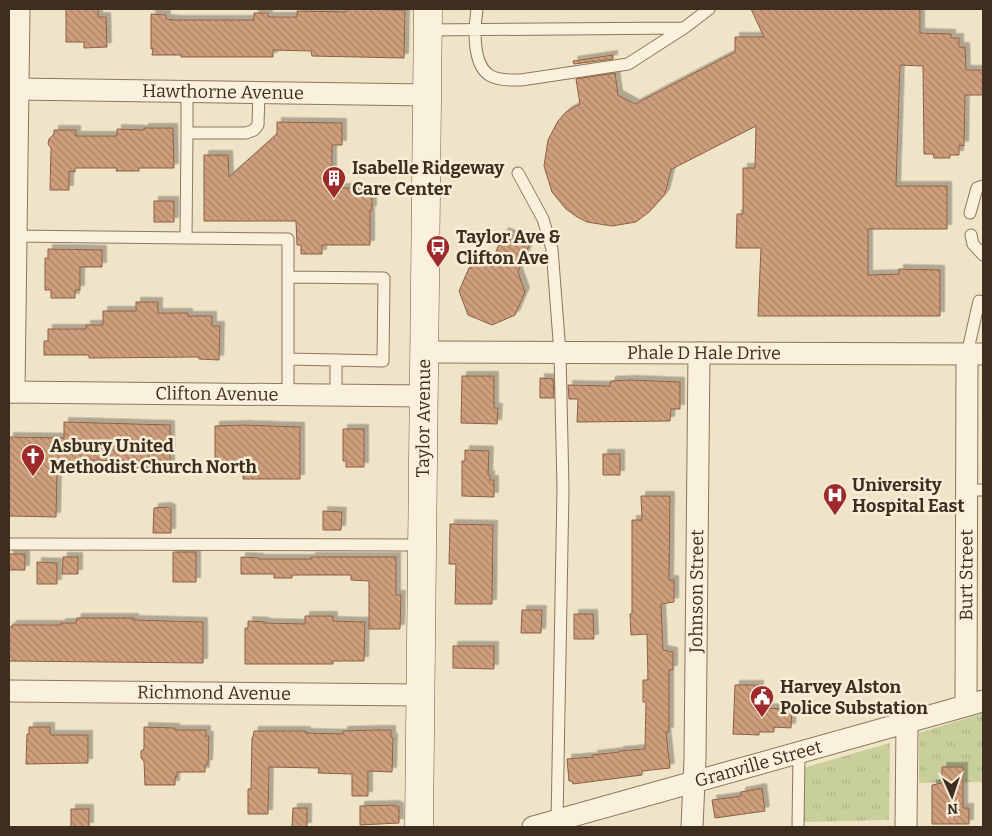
<svg xmlns="http://www.w3.org/2000/svg" width="992" height="836" viewBox="0 0 992 836" font-family="Bitter,serif">
  <style>
    .grass { fill: url(#grass-tufts) }
    .building { fill: url(#building-back-hatch); stroke: #8d5f41; filter: url(#shadow) }
    .lines { fill: none; stroke-linecap: round; stroke-linejoin: round }
    .lane-casing { stroke: #8d765c; stroke-width: 13 }
    .street-casing { stroke: #8d765c; stroke-width: 23 }
    .secondary-casing { stroke: #6f573f; stroke-width: 29 }
    .lane { stroke: #faf1dc; stroke-width: 11 }
    .street { stroke: #faf1dc; stroke-width: 21 }
    .secondary { stroke: #faf1dc; stroke-width: 28 }
    .labels { text-anchor: middle; stroke-width: 5; stroke-linejoin: round; paint-order: stroke }
    .street-label { font-size: 18px; fill: #3d2e20; stroke: #f7eed8 }
    .poi-label { font-size: 18px; font-weight: bold; fill: #3d2e20; stroke: #f7eed8; text-anchor: start }
  </style>
  <defs>
    <pattern id="grass-tufts" width="24" height="20" patternUnits="userSpaceOnUse" patternTransform="scale(1.25)"><rect width="24" height="20" fill="#c9cf9b"/><path d="M3 7l-1-3M5 7V3M7 7l1-3M15 17l-1-3M17 17v-4M19 17l1-3" fill="none" stroke="#aeb285"/></pattern>
    <pattern id="building-back-hatch" width="6" height="6" patternUnits="userSpaceOnUse" patternTransform="scale(1.25)"><rect width="6" height="6" fill="#cf9f7d"/><path d="M-1 5l2 2M0 0l6 6M5-1l2 2" fill="none" stroke="#a98266"/></pattern>
    <filter id="shadow"><feDropShadow dx="4.5" dy="-4.5" stdDeviation="0" flood-color="#0004"/></filter>
  </defs>
  <rect width="100%" height="100%" fill="#f0e4c8"/>
  <path class="grass" d="M983,713V782L919,783V733Z
    M890,743L889,820L802,822L803,768Z"/>
  <path class="building" d="M66,9H98V17H106L107,47L84,48V42H66Z
    M346,9L405,10L404,58L312,56L311,51L273,50V57H181V55H152L153,48L151,49V14L166,15V19L175,20H254V13H268V17H297V11L346,12Z
    M751,9H920V33L951,34V38H959V47H965L966,70H983V95H965L964,146L959,145V155H950V158H934L933,154H924L923,66L900,65L896,186H947V229H868V275L899,274V269L940,270V316H758L761,248H736L737,214H743V168H755L756,126L670,170H671L665,194L649,212L636,222L612,226L587,222L577,217L566,209L552,192L544,166L548,140L558,121L566,112L580,104L576,79L615,73L618,95L635,104L735,52V37H764Z
    M613,55V59L574,64L573,61Z
    M277,122L342,123V145H332V188H372V210H370V245H322V254H301V245H297L296,221H204V155H228L229,177L277,134Z
    M144,128H173L174,168H139V171H116L117,168H75V172L69,171V190H50L51,148L48,144L49,139L54,134V130H76V136H117V129L144,130Z
    M154,201H174V222H154Z
    M504,232L530,243L518,272L525,292L515,315L492,325L468,315L459,291L469,268L493,259Z
    M48,249L102,250V267H80V290H75V298H51V290H45V258H48Z
    M136,302H158V313H188V316H212V326H220L219,360L199,359V357L89,358V355H44V341H48V329H86V325H103V311H136Z
    M462,376H494V408H498L497,424L461,423Z
    M540,378L553,379L554,398H540Z
    M631,380L680,382V409H671L670,421L577,422L578,399H569L568,385L610,386L611,381Z
    M64,422L170,425V468H124V461L92,460L90,473H57L56,517L9,516V437L64,438Z
    M244,425L300,427V479H243V466H215V426Z
    M343,429H364V467H346V461H343Z
    M465,450L489,451L488,475H490V480H494V497L462,496V461H465Z
    M603,454H620V475H603Z
    M641,496H670L669,580H674V602L661,604L663,650L673,652V670H669V732H666L670,768L642,771V775L573,784L572,781H569L567,759L593,757V755L619,752V751L645,749L646,702H643V680H648L647,634L631,635L630,614H632V520H642Z
    M167,507L171,509V533H153L154,508Z
    M323,511L342,512L341,530H323Z
    M450,524L493,525L492,604H455L456,564H449Z
    M173,552H196V582H173Z
    M9,554H25V570H9Z
    M63,557H78V574H62Z
    M241,557L259,558V559H311V557H396V595H401L400,629H369V581L351,580V575H292V578H274V574H241Z
    M37,562L57,563V584H37Z
    M522,610H542L541,633H521Z
    M574,614H593L594,639H574Z
    M305,616H333V621L365,622L364,661H333V664H245V628H248V621L265,622V623L305,624Z
    M77,618H134V620L203,622V663L9,661V627H12V625H61V623H76Z
    M453,646H494V669L453,668Z
    M735,685H759V708L792,709L791,728L774,727V732H759V735L733,734Z
    M29,727H50V734L52,735H88V763L26,764L27,734H29Z
    M144,727L175,728V730H206V736H209L208,764L205,765V772H177V777H175V785H145L144,761L141,758V751L144,749Z
    M374,730H391V737L393,738L392,772L368,771V796H352V774L318,773L319,768L269,767L268,814H248V789H251L252,738L253,737L254,731H306V733L343,734V731Z
    M942,767H963V808H969V824H932V785L942,783Z
    M762,788L765,811L715,818L712,800L741,796V792Z
    M394,805L399,807V823L360,825V806Z
    M293,808H307V827H292Z
    M71,809H89V827H71Z"/>
  <g class="lines">
    <g class="lane-casing">
      <path id="lane" d="M477,9C475,23 474,34 476,48C480,77 493,81 521,80L628,64L684,28L709,9
        M428,30L684,28
        M187,92V133H246L254,130L258,125L259,93
        M518,173L543,219L552,249L560,353L563,488L557,823
        M970,213L977,188L983,186
        M971,235L973,244L983,255
        M13,236L288,239V394
        M186,238L187,133
        M967,354L979,301L983,302
        M288,359L383,361L384,278L288,277
        M336,395V360
        M967,490H983
        M9,544L422,545
        M798,827L799,753"/>
    </g>
    <g class="street-casing">
      <g id="street">
        <path id="s1" d="M18,89L427,95"/>
        <path id="s2" d="M424,352L983,354"/>
        <path id="s3" d="M9,392L424,396"/>
        <path d="M14,392L19,9"/>
        <path id="s4" d="M9,691L420,695"/>
        <path id="s5" d="M966,705L967,354"/>
        <path id="s6" d="M533,827L983,701"/>
        <path id="s7" d="M692,827L695,759L699,353"/>
        <path d="M906,827L907,723"/>
      </g>
    </g>
    <g class="secondary-casing">
      <g id="secondary">
        <path id="s8" d="M419,827L428,9"/>
      </g>
    </g>
    <use href="#lane" class="lane"/>
    <use href="#street" class="street"/>
    <use href="#secondary" class="secondary"/>
  </g>
  <defs>
    <g id="building-pin" transform="scale(1.25)"><path d="M0 17L-7.5 6A9.5 9.5 0 1 1 7.5 6Z" fill="#9e2a2b" stroke="#f7eed8"/><path d="M-4-6H4V6H1V3H-1V6H-4ZM-2.5-4.3h1.7v1.8h-1.7ZM.8-4.3h1.7v1.8H.8ZM-2.5-1h1.7V.8h-1.7ZM.8-1h1.7V.8H.8Z" fill="#fff"/></g>
    <g id="bus-pin" transform="scale(1.25)"><path d="M0 17L-7.5 6A9.5 9.5 0 1 1 7.5 6Z" fill="#9e2a2b" stroke="#f7eed8"/><path d="M-5-6H5V4H4V6H2V4H-2V6H-4V4H-5ZM-3.5-4V0h7V-4ZM-3.5 1.2v1.5H-2V1.2ZM2 1.2v1.5H3.5V1.2Z" fill="#fff"/></g>
    <g id="church-pin" transform="scale(1.25)"><path d="M0 17L-7.5 6A9.5 9.5 0 1 1 7.5 6Z" fill="#9e2a2b" stroke="#f7eed8"/><path d="M-1.2-6h2.4v3.5h3.3v2.4h-3.3V6h-2.4V-.1h-3.3v-2.4h3.3Z" fill="#fff"/></g>
    <g id="hospital-pin" transform="scale(1.25)"><path d="M0 17L-7.5 6A9.5 9.5 0 1 1 7.5 6Z" fill="#9e2a2b" stroke="#f7eed8"/><path d="M-5-5h3v3.5h4V-5h3V5h-3V1.5h-4V5h-3Z" fill="#fff"/></g>
    <g id="civic-pin" transform="scale(1.25)"><path d="M0 17L-7.5 6A9.5 9.5 0 1 1 7.5 6Z" fill="#9e2a2b" stroke="#f7eed8"/><path d="M-.6-6.5H3V-4.5H.6V-3L4-1V1h2V6H-6V1h2V-1L-.6-3ZM-1.2 2.5V6h2.4V2.5Z" fill="#fff"/></g>
  </defs>
  <g fill-rule="evenodd">
    <use href="#building-pin" x="334" y="178"/>
    <use href="#bus-pin" x="438" y="247"/>
    <use href="#church-pin" x="33" y="456"/>
    <use href="#hospital-pin" x="835" y="495"/>
    <use href="#civic-pin" x="762" y="697"/>
  </g>
  <g class="labels">
    <g class="street-label">
      <text dy="6" stroke="none"><textPath href="#s1" startOffset="205">Hawthorne Avenue</textPath></text>
      <text dy="6" stroke="none"><textPath href="#s2" startOffset="280">Phale D Hale Drive</textPath></text>
      <text dy="6" stroke="none"><textPath href="#s3" startOffset="208">Clifton Avenue</textPath></text>
      <text dy="6" stroke="none"><textPath href="#s8" startOffset="409">Taylor Avenue</textPath></text>
      <text dy="6" stroke="none"><textPath href="#s5" startOffset="130">Burt Street</textPath></text>
      <text dy="6" stroke="none"><textPath href="#s7" startOffset="236">Johnson Street</textPath></text>
      <text dy="6" stroke="none"><textPath href="#s4" startOffset="205">Richmond Avenue</textPath></text>
      <text dy="6" stroke="none"><textPath href="#s6" startOffset="234">Granville Street</textPath></text>
    </g>
    <g class="poi-label">
      <text x="352" y="174">Isabelle Ridgeway<tspan x="352" dy="21">Care Center</tspan></text>
      <text x="456" y="243">Taylor Ave &amp;<tspan x="456" dy="21">Clifton Ave</tspan></text>
      <text x="50" y="452">Asbury United<tspan x="50" dy="21">Methodist Church North</tspan></text>
      <text x="852" y="491">University<tspan x="852" dy="21">Hospital East</tspan></text>
      <text x="780" y="693">Harvey Alston<tspan x="780" dy="21">Police Substation</tspan></text>
    </g>
  </g>
  <rect width="992" height="836" fill="none" stroke="#3d2e20" stroke-width="20"/>
  <g transform="translate(952 796) rotate(177)" stroke="#f7eed8" stroke-width="4" paint-order="stroke">
  <path d="M0-4L9 19L0 12L-9 19Z" fill="#3d2e20"/>
  <text y="-8" font-size="14" font-weight="bold" text-anchor="middle" fill="#3d2e20">N</text>
  </g>
</svg>
